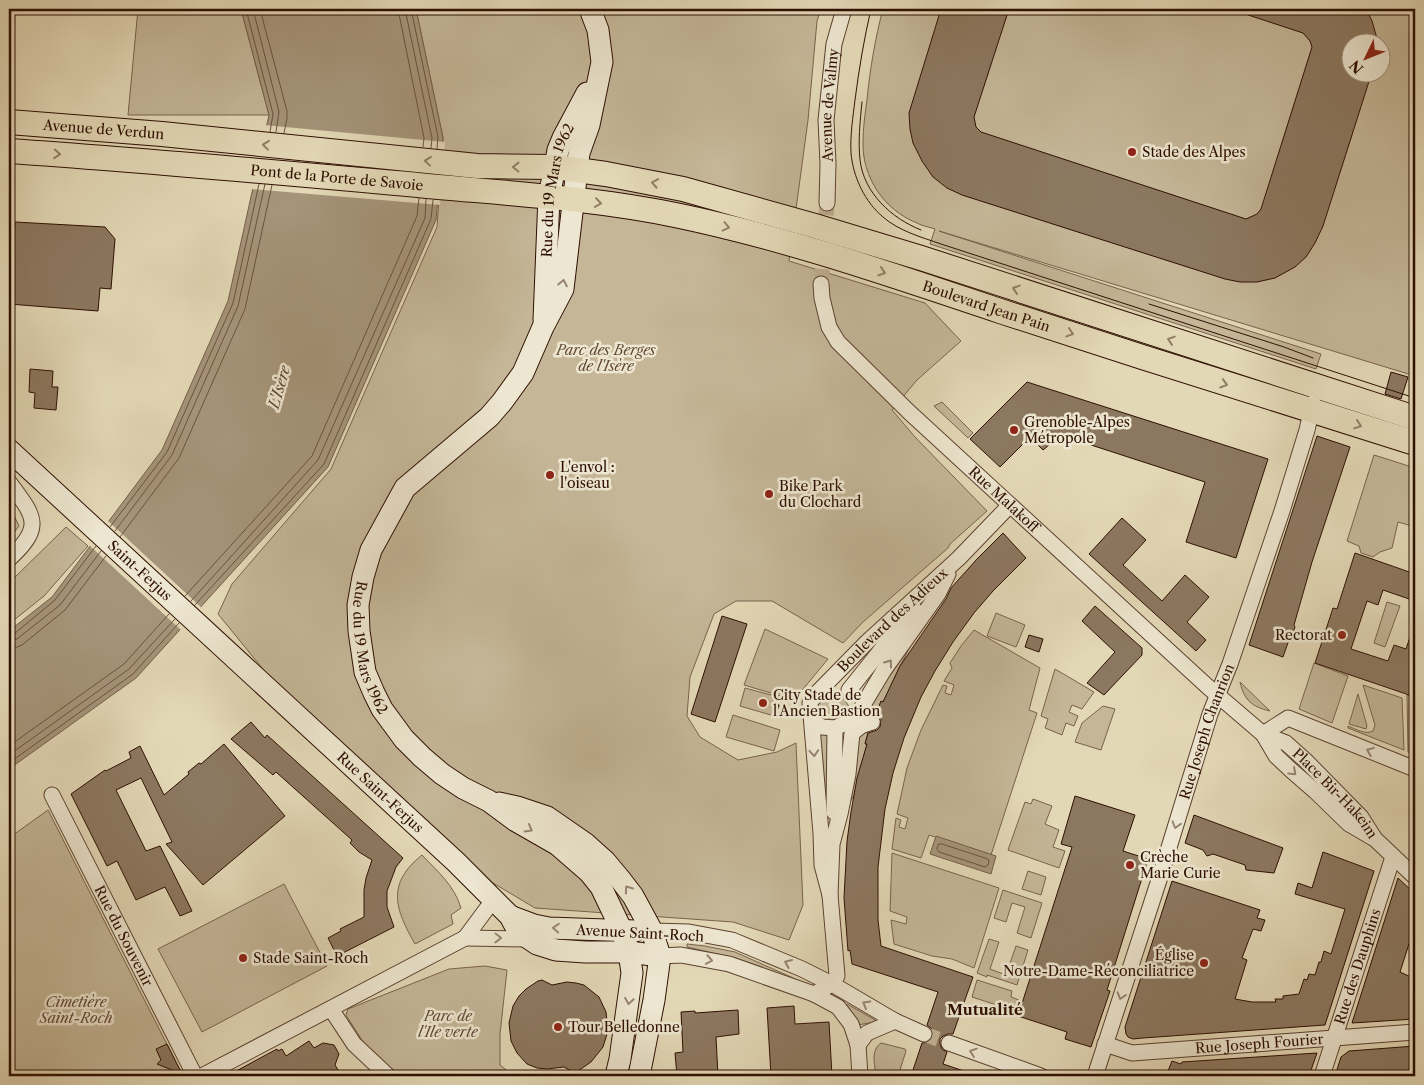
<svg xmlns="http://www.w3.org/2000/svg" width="1424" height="1085" viewBox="0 0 1424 1085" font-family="'Libre Caslon Text',serif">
<rect width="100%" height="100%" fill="#e3d8b6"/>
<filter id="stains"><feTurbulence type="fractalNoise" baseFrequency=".004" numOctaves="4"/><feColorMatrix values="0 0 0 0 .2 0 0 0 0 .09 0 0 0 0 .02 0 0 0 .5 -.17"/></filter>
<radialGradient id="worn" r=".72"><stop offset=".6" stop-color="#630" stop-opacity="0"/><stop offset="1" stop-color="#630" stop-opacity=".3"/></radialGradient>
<!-- green -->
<path fill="#c4b697" stroke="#79624c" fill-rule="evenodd" d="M138 9H241L269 115H128Z
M416 9H821L817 21 808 120 789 261 925 303 961 341 917 380 892 410 915 437 987 511 950 544 948 548 863 622 843 643 772 601H736L714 614 690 677 687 716 700 737 738 760 777 752 796 743 803 905 789 940 733 922 535 908 493 883 433 826 280 690 218 614 232 584 331 469 437 227 443 138Z
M883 9H1415V376L939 231 1321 354 1316 369 930 244 935 229C929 227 922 226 917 223 884 210 862 177 863 142 863 128 865 114 867 100 870 69 875 39 883 9ZM1352 42H1382V72H1352Z
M942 402 973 433 968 438 934 406Z
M1374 455 1415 468V527L1398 522 1392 548 1380 552 1373 557 1361 553 1359 546 1347 541Z
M9 505 19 526 9 539Z
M66 527 88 546 44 596 9 624V583Z
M1387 602 1400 606 1385 647 1374 643Z
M996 613 1025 625 1016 647 987 636Z
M765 629 828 659 794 700 744 685Z
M974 630 1040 668 1029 710 1037 713 991 855 929 835 921 858 892 849 896 818 901 820 899 827 905 829 908 818 897 814 907 768 921 730 943 685 947 686 945 693 951 695 954 685 944 681 952 668 950 663 961 646Z
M911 640 910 647 900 666 883 702H881L877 711 872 708 870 703Z
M1314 663 1348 676 1332 723 1299 709Z
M1055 669 1094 692 1082 709 1072 705 1069 712 1078 716 1074 726 1066 723 1062 735 1045 728 1048 719 1041 716Z
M1240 682 1270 711C1252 707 1244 700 1240 682Z
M1363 685 1402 698 1404 750 1348 728V726C1356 729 1365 735 1373 731L1375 725Z
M745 688 786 699 781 718 740 706Z
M831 689 841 695 853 712V714L840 721H821C820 719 817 715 817 713 814 704 823 692 831 689Z
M1358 694 1367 726 1366 729 1349 724Z
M1407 695 1415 698V744L1412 754 1408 752Z
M1103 706 1115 709 1101 750 1075 742 1082 723Z
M733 715 780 730 774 751 726 737Z
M816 729 828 735 827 854Z
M863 732 868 733 865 743 867 744 854 795 849 804 856 737Z
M1033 799 1052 806 1045 824 1059 830 1053 847 1065 851 1059 868 1008 850 1025 802 1031 804Z
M48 810 183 1076H9V838Z
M892 853 999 888 974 968 952 959 932 956 894 944 891 920 906 924 907 917 890 911Z
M422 855C438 872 454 885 461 908L451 915 453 924 415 944C395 909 386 884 422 855Z
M1028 871 1046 877 1041 895 1022 889Z
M284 884 327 966 202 1032 158 949Z
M1003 890 1042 903 1031 938 1017 933 1025 907 1012 903 1006 922 994 918Z
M989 939 999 942 990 969 1006 975 1016 946 1028 950 1017 985 987 975V977L977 973Z
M687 944 705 946 735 952 809 985 807 987 717 954 687 947Z
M485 966 507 970 500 1034V1065L514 1076H399L365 1045 346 1015 348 1009 449 969Z
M977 980 1012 991 1011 997 1019 1000 1015 1011 972 997Z
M847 1004 875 1020 874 1022 858 1025 846 1005Z
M881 1043 905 1049 906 1051 898 1076H876C875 1064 870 1051 881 1043Z"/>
<!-- water -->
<path fill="#a59479" stroke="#755f49" d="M241 9H416L443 138 436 220 328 467 136 678 9 769V631L52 597 162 450 228 301 269 115Z
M936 836 996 856 991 874 930 854Z"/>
<!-- pier -->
<path fill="#e3d8b6" d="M264 125 445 142 440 205 250 189Z
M107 520 203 609 182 631 88 544Z"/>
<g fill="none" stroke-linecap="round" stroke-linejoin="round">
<!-- shore -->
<path stroke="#6a523e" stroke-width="1" d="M246 9 273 114 270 132
M253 9 279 112 276 132
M260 9 287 111V118L284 133
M398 9 424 138 423 147
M405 9 432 138 431 148
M411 9 438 137 437 149
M110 527 167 452 233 303 259 184
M115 531 172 455 238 306 265 184
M120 537 179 458 245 309 272 185
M185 596 312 456 417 216 419 198
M191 601 318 460 425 218 426 199
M195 605 324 464 431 219 433 200
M9 635 14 634 55 600 96 546
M9 641 17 639 60 605 101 551
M9 649 15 648 22 645 65 610 106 556
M9 746 124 664 169 614
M9 755 129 669 175 619
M9 763 133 674 179 623
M939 844H942L988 859 989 861 988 865 985 867 939 852 937 849Z"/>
</g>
<!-- building -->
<path fill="#8c7860" stroke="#2e0f02" d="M941 9H1009L974 117 976 127 981 132 1246 219 1257 214 1261 209 1312 47 1310 41 1303 33 1236 11V9H1366L1372 21 1378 42H1352V72H1372L1323 226 1315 243 1306 257 1295 267 1275 278 1257 282H1240L1225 279 962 195 947 188 933 177 922 161 913 143 910 129 909 113Z
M15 222 105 227 115 239 111 289 100 288 98 311 9 304V237H14Z
M30 369 53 371 52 387H58L56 410 34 408 35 393 29 392Z
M1391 372 1408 377 1401 399 1385 394Z
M1027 382 1268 459 1236 558 1186 542 1205 482 1051 432 1049 445 1043 450 1030 437 1000 467 970 439Z
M1317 436 1350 447 1312 562 1294 625 1295 627 1292 636 1290 637 1283 657 1249 645Z
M1122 518 1146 540 1123 565 1162 601 1185 575 1209 597 1187 622 1206 640 1196 651 1089 554Z
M1003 533 1026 558 993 591 974 613 953 642 935 671 921 697 904 738 893 773 885 809 878 867V920L881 946 973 977 953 1034H948L943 1036 940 1039V1044L942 1049 947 1052 943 1064 973 1074V1076H911L922 1043 929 1042 933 1037V1033L932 1029 927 1025 938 992 852 964 850 950 848 951 844 898 847 841 851 812 857 778 867 744H865L868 733 877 730 880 727 881 719 877 711 881 701 883 702 900 666 946 599 951 588 977 559Z
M1355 553 1415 574V601L1383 590 1378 605 1367 601 1351 649 1388 661 1394 645 1406 649 1413 628 1415 629V697L1315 663 1333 608 1337 609Z
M1095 606 1142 648V655L1104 695 1087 683 1115 652 1082 621Z
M722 616 747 624 715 722 691 714Z
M1029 635 1043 639 1039 652 1025 647Z
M251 722 265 738 267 735 403 858 396 867 387 891V907L394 927 337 956 328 938 341 931 340 929 364 917V890L366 878 372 860 359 852 350 843 352 840 276 772 273 775 231 739Z
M224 744 285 816 203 885 166 844 172 842 141 778 116 790 146 851 160 846 192 911 180 916 165 887 136 900 117 861 107 866 71 794 105 770 106 771 131 758 129 752 140 746 164 795 189 774 188 772 199 763 201 764Z
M1075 796 1135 815 1123 851 1148 859 1107 990 1110 991 1091 1047 1065 1039 1067 1032 1018 1016 1072 847 1061 844Z
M1194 815 1283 848 1274 873 1246 870 1245 865 1213 854 1207 856 1203 850 1185 843Z
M1323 852 1374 871 1325 1025 1143 1038 1133 1039 1128 1037 1126 1034 1125 1027 1172 881 1260 910 1257 918 1265 920 1261 931 1253 929 1242 958 1247 960 1235 999 1252 1002H1276L1275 999H1283V996L1299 994 1304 979 1307 980 1309 974 1315 975 1319 962H1321L1324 951 1331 954 1345 909 1295 894 1298 883 1312 888Z
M1398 878 1415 894V925L1400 972 1415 979V1019L1352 1023Z
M542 980 552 985 567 982 576 983 584 985 599 997 606 1012 608 1031 603 1047 591 1062 575 1073 564 1067 547 1069 537 1068 527 1064 517 1053 511 1041 509 1023 513 1006 519 996 526 989 538 981Z
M794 1006 795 1024 829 1022 832 1076H771L767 1008Z
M738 1010 739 1034 716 1037 718 1076H677L675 1053 683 1052 681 1012 695 1011V1013Z
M309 1041 314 1048 323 1043 334 1045 339 1054 335 1065 342 1076H227L277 1049 278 1051 282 1049 286 1056Z
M167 1044 182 1074 157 1064 161 1060 156 1049Z
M1415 1046V1071L1398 1072 1399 1076H1335L1341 1057 1349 1051Z
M1317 1053 1309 1076H1166L1172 1061 1181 1064 1182 1062Z"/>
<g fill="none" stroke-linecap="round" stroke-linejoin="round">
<!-- street-tunnel -->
<path stroke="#bfb092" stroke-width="15" stroke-dasharray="15 8" stroke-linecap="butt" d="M821 284 827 203
M924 1034 949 1043"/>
<defs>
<g id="street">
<path id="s1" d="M827 203 828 164 826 120 834 44 844 9"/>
<path id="s2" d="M821 284 822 298 829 327 838 342 909 412 1207 686 1263 734 1286 743 1305 760 1361 817 1375 839 1415 877"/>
<path d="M9 482C34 516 45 526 9 559"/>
<path d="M849 690 897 630 915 610"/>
<path d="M812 721 822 727 835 728 850 721 870 722"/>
<path d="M872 722 863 705 884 670 938 594 948 574"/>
<path d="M1263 734 1288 718 1415 769"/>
<path d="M1263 734 1276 756 1292 771 1315 791 1349 824 1373 838"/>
<path id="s3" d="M52 795 195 1076"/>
<path d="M834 812 835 728"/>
<path id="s4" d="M830 895 822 865 821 833 810 703 815 695 867 642 959 558 1010 505"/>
<path d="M652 931 689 932 732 940 802 969 832 984 895 1021 924 1034"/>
<path d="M465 938 530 939"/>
<path d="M660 956 681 955 729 964 814 994 838 1007 851 1024 858 1045 860 1076"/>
<path d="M814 994 832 984 837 976 830 895 832 844 840 814 848 774 852 733 861 726 872 722"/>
<path d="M331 1009 354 1044 388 1076"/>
<path d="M949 1043 1041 1076"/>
<path id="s5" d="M1105 1044 1132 1053 1415 1032"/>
<path d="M858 1045 867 1033 895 1021"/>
<path d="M202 1076 465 938 494 899"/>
<path id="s6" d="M1095 1076 1159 880 1210 714 1230 664 1282 511 1307 430 1313 403"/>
<path id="s7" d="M1322 1076 1393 857"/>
</g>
<g id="secondary">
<path id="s8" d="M590 9 598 30 602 62 589 125 579 153 563 289 543 327 523 373 502 402 489 417 405 488 371 550 363 577 358 605 359 631 365 672 374 693 382 709 404 739 422 757 442 774 463 788 489 801 516 821 558 845 589 872 601 887 622 931 629 952 632 973 620 1059 616 1076"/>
<path id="s9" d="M544 320 549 196 555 167 558 150 563 138 587 93"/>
<path id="s10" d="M9 450 456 862 510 916 518 931 537 944 556 950 585 952H629L660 956"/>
<path d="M499 803 517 807 547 817 586 844 605 861 620 879 633 896 652 931 660 956 654 1000 639 1076"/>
<path d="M510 916 534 925 549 928 635 931"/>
</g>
<g id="primary">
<path id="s11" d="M9 122 162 134 477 166 555 167 606 174 683 189 815 226 921 258 1415 418"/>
<path id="s12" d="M9 151C142 160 274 172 407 184 498 193 590 197 680 216 789 239 895 276 1000 311 1138 356 1277 400 1415 443"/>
</g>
</defs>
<!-- street casing -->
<use href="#street" stroke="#5b412f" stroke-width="17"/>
<!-- secondary casing -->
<use href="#secondary" stroke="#2e0f02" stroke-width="23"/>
<!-- primary casing -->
<use href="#primary" stroke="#2e0f02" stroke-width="26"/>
<!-- street -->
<use href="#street" stroke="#ede6d0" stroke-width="15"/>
<!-- secondary -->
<use href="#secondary" stroke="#ede6d0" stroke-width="21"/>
<!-- primary -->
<use href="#primary" stroke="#e3d8b6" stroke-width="24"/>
<!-- tram -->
<path stroke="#2e0f02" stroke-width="1" d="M871 9C864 39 859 69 855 100 853 117 850 135 851 153 853 177 865 202 883 217 899 231 921 237 941 244L1415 398
M862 102C860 122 858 141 860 160 864 193 891 218 921 230
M1149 304 1284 347 1313 358"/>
</g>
<!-- one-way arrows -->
<defs><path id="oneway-chevron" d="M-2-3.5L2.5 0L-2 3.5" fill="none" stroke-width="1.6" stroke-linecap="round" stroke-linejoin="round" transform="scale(1.25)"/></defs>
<g stroke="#927e65">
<use href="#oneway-chevron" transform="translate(266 145) rotate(-174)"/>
<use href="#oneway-chevron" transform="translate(57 154) rotate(4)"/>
<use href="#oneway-chevron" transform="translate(428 161) rotate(-174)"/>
<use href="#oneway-chevron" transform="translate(516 167) rotate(-179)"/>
<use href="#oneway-chevron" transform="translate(655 183) rotate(-169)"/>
<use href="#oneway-chevron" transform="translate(598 203) rotate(8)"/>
<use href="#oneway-chevron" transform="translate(726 227) rotate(13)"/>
<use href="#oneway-chevron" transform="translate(882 272) rotate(18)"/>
<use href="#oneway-chevron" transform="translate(1016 289) rotate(-162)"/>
<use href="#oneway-chevron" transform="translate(1070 333) rotate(18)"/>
<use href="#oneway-chevron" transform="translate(1171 340) rotate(-162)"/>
<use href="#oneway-chevron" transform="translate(1224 384) rotate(17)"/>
<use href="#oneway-chevron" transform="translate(1358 425) rotate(18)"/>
</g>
<g stroke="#978573">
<use href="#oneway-chevron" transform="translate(563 283) rotate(-79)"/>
<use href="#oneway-chevron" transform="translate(889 663) rotate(-54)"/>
<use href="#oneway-chevron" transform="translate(1370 751) rotate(-158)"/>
<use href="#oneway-chevron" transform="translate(814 753) rotate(86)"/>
<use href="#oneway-chevron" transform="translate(1293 772) rotate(43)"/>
<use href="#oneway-chevron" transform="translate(1176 825) rotate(107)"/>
<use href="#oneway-chevron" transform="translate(529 829) rotate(30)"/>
<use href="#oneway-chevron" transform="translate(628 889) rotate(-126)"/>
<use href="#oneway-chevron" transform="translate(556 928) rotate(-176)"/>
<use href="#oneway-chevron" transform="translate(498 938) rotate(1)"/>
<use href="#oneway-chevron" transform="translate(709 960) rotate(10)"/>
<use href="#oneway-chevron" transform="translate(788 963) rotate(-156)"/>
<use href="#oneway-chevron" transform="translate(1121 996) rotate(108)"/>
<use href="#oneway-chevron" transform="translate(629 1001) rotate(99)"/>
<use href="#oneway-chevron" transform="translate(866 1004) rotate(-150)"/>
<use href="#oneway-chevron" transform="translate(973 1052) rotate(-161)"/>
</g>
<!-- markers -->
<g fill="#8f2418" stroke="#ede6d0" stroke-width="2">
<circle cx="1132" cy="152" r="5"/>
<circle cx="1014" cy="430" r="5"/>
<circle cx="550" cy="475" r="5"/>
<circle cx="769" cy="494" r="5"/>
<circle cx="1342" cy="635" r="5"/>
<circle cx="763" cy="703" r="5"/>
<circle cx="1130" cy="865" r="5"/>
<circle cx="243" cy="958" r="5"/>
<circle cx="1204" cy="963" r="5"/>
<circle cx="558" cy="1027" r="5"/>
</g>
<g text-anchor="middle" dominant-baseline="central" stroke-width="5" stroke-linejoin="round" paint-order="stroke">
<!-- street labels -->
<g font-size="14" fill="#2e0f02" stroke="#ede6d0">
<text stroke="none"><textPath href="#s1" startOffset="98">Avenue de Valmy</textPath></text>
<text stroke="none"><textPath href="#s11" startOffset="95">Avenue de Verdun</textPath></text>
<text stroke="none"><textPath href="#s12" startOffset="329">Pont de la Porte de Savoie</textPath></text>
<text stroke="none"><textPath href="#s9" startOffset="131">Rue du 19 Mars 1962</textPath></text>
<text stroke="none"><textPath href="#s12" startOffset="994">Boulevard Jean Pain</textPath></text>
<text stroke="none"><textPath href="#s2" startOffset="290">Rue Malakoff</textPath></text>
<text stroke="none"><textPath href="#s10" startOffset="178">Saint-Ferjus</textPath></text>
<text stroke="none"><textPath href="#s4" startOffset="311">Boulevard des Adieux</textPath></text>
<text stroke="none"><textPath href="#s8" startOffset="716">Rue du 19 Mars 1962</textPath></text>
<text stroke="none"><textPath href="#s6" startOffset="362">Rue Joseph Chanrion</textPath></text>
<text stroke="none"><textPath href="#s2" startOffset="735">Place Bir-Hakeim</textPath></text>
<text stroke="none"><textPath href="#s10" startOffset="505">Rue Saint-Ferjus</textPath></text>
<text transform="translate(640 933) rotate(3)">Avenue Saint-Roch</text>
<text stroke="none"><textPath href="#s3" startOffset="158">Rue du Souvenir</textPath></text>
<text stroke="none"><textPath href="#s7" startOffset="115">Rue des Dauphins</textPath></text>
<text stroke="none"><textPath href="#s5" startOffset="156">Rue Joseph Fourier</textPath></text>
</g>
<!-- poi labels -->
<g font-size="14" fill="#2e0f02" stroke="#ede6d0" text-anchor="start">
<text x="1142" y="152">Stade des Alpes</text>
<text x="1024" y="422">Grenoble-Alpes<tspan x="1024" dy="16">Métropole</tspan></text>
<text x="560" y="467">L'envol :<tspan x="560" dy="16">l'oiseau</tspan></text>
<text x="779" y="486">Bike Park<tspan x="779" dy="16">du Clochard</tspan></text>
<text x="1332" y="635" text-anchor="end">Rectorat</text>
<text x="773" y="695">City Stade de<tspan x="773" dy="16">l'Ancien Bastion</tspan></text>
<text x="1140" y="857">Crèche<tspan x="1140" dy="16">Marie Curie</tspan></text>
<text x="1194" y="955" text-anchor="end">Église<tspan x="1194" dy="16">Notre-Dame-Réconciliatrice</tspan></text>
<text x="253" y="958">Stade Saint-Roch</text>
<text x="568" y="1027">Tour Belledonne</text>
</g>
<!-- park labels -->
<g font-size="14" font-style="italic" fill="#624936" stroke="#ede6d0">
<text x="606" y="350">Parc des Berges<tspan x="606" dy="16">de l'Isère</tspan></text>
<text x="76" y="1002">Cimetière<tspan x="76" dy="16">Saint-Roch</tspan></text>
<text x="448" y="1016">Parc de<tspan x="448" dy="16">l'Ile verte</tspan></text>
</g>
<!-- water labels -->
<g font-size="15" font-style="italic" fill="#5e4432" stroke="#ede6d0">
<text transform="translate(279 387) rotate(-74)">L'Isère</text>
</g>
<!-- neighbourhood labels -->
<g font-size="15" font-weight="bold" fill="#2e0f02" stroke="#ede6d0">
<text x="985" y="1009">Mutualité</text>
</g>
</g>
<!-- margin -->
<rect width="1424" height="1085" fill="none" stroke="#e3d8b6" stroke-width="30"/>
<rect x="10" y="10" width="1404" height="1065" fill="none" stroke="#2e0f02" stroke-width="2.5"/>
<rect x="15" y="15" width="1394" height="1055" fill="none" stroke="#2e0f02"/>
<!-- north arrow -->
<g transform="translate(1366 58) rotate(227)"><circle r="24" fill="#ede6d0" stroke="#a1907e"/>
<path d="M0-4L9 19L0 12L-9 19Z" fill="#8f2418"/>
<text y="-8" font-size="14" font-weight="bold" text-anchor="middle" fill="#2e0f02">N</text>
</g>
<rect width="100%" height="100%" filter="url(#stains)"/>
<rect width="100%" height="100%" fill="url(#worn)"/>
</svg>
